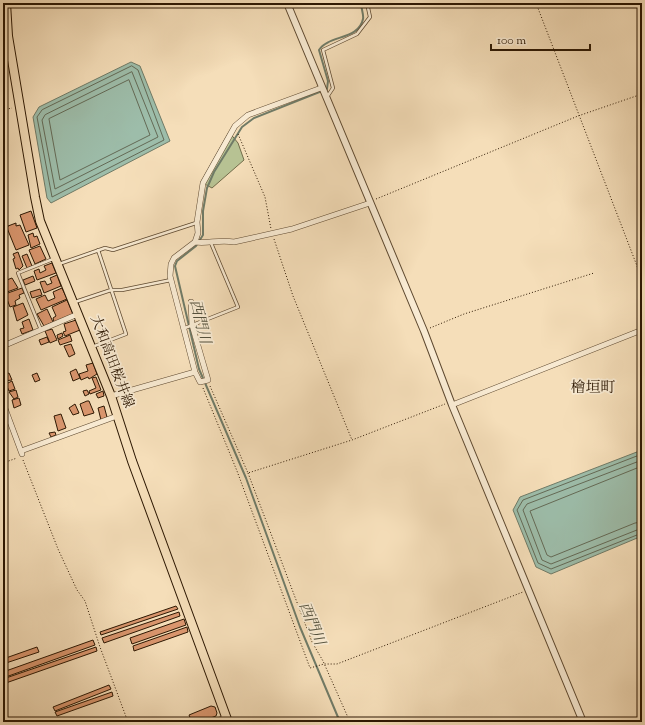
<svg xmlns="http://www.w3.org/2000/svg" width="645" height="725" viewBox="0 0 645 725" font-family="'Sorts Mill Goudy','Noto Serif JP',serif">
<rect width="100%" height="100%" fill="#f5deb9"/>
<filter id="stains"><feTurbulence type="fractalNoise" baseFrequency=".005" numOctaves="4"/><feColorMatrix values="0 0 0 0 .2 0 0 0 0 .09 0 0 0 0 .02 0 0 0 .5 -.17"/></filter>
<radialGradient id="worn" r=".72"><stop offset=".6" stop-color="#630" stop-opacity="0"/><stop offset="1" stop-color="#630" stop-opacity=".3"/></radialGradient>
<!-- green -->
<path fill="#b7c293" stroke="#726c4a" d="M229 132 238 143 244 160 212 188 201 182Z"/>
<!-- water -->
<path fill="#9dbdaa" stroke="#707b67" d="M131 62 140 66 170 141 51 203 47 198 33 117 39 107Z
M642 450V536L551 574 536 567 513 510 520 497Z"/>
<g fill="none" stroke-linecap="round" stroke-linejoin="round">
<!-- shore -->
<path stroke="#646a56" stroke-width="1" d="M132 66 138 70 164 140 52 197 37 117 42 110Z
M132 72 158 137 55 189 42 120 45 115Z
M129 80 150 135 60 180 49 119Z
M642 454 523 500 517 510 538 563 551 569 642 533
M642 460 527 504 523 510 542 560 551 564 642 528
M642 466 530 511 547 555 551 557 635 523 642 522"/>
<!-- stream -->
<path stroke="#707b67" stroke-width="2" d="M340 722 300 627 246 478 199 369 175 266 177 261 196 246 203 235V211L207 188 214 172 242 127 254 118 327 89 328 81 319 50C328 35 359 40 363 19 364 15 361 8 361 3"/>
</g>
<!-- building -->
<path fill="#da966e" stroke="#2c1702" d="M31 211 37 228 26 232 20 215Z
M16 223V226L20 225 29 245 16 250 7 228 8 226Z
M33 233 34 237 37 236 40 244 31 248 28 235Z
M40 246 46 259 35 264 29 250Z
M18 252 23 266 19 270 18 268 16 269 13 259 15 258 13 254Z
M27 254 32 266 27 268 22 256Z
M52 263 56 273 37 280 34 271 39 269 40 273 46 270 44 266Z
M57 275 61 286 44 293 40 282 45 281 47 285 52 283 50 278Z
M33 276 35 281 25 285 23 280Z
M12 278 18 288 7 292 4 281Z
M22 288 24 293 19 295 20 298 15 301 16 305 10 307 5 294Z
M62 288 67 299 41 310 36 299 45 295 48 301 55 298 53 292Z
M40 289 42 295 32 298 30 292Z
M67 300 73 314 54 322 53 318 56 316 52 307Z
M23 303 28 315 17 321 13 307Z
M47 309 53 322 44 326 37 314Z
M29 319 33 330 22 334 20 329 24 328 22 322Z
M76 320 80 330 65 336 63 332 66 331 64 324Z
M52 329 57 340 50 343 45 331Z
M62 333 63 336 58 339 57 335Z
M70 335 72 341 60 345 58 340Z
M47 337 49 342 41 345 39 340Z
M71 344 75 354 69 357 64 346Z
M93 363 97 374 89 379 88 377 81 380 79 374 88 371 86 365Z
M76 369 80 378 73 381 70 372Z
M9 373 12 380 4 381 3 375Z
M37 373 40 380 35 382 32 375Z
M96 377 101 390 90 394 89 391 96 388 92 378Z
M12 381 15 389 9 391 6 384Z
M16 390 18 397 14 399 9 392Z
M87 390 89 394 85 396 83 391Z
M103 391 104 396 98 398 96 394Z
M19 398 21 405 14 408 12 400Z
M87 401H89L94 413 84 416 80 404Z
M75 404 79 413 73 415 69 408Z
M104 406 107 417 101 420 98 408Z
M61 414 66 428 58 431 54 416Z
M55 432 56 435 51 437 49 433Z
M176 606 178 609 101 635 100 632Z
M179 612 180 616 104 643 102 638Z
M184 619 186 625 132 644 130 638Z
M187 627 188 632 134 651 133 646Z
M93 640 95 645 3 678V672Z
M37 647 39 652 3 664V659Z
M96 647 97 651 3 684V679Z
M109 685 111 689 55 711 53 707Z
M112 692 113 696 57 716 55 712Z
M211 706 215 707 217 713 216 716 200 722H192L189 715Z"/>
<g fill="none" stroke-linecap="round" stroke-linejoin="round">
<defs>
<path id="service" d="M327 97 333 88 323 50 357 34 370 17 367 3
M59 264 105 248 113 250 196 223
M75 302 111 290H122L171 280
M185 328 238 307 211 243
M41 330 18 273 53 259
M92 347 126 334 98 250"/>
<path id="minor" d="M195 242C208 244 220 239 234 242L292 229 370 203
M191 302 192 325 208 380 200 382 195 372 170 276 171 264 174 258 195 242 198 233 197 222 203 183 235 126 248 115 321 88
M3 346 78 314
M111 396 195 372
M3 403 22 454
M452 405 642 330
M21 451 117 416
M214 722 227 717"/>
<path id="tertiary" d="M287 3 424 331 452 405 583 722"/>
<path id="primary" d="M6 3 8 36 35 197 40 221 111 396 132 461 228 722"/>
</defs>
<!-- service casing -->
<use href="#service" stroke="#5e4930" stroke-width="4"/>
<!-- minor casing -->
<use href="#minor" stroke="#5e4930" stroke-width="6"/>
<!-- tertiary casing -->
<use href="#tertiary" stroke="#5e4930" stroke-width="8"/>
<!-- primary casing -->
<use href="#primary" stroke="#2c1702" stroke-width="10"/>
<!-- path -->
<path stroke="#2c1702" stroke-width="1" stroke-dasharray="1 2" stroke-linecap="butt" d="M536 3 642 279
M3 110 12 108
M238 134 265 197 271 229
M376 199 578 116 642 94
M274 239 293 296 352 440
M430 328 464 314 594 273
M210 386 248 473 352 440 445 404
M203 388 237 471 310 668 324 664H337L523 592
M23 460 58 549 77 590 85 601 100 647 128 722
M3 463 17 458
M248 473 312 642 323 661 350 722"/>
<!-- service -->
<use href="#service" stroke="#f8ead2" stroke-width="2.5"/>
<!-- minor -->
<use href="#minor" stroke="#f8ead2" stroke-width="5"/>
<!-- tertiary -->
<use href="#tertiary" stroke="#f8ead2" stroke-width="6"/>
<!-- primary -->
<use href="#primary" stroke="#f5deb9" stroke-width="8"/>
</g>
<g text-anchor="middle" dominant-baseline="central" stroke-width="3.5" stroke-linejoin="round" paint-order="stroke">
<!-- street labels -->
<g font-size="14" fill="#2c1702" stroke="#f8ead2">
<text transform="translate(111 362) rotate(69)">大和高田桜井線</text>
</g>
<!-- water labels -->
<g font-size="15" font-style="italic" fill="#54513d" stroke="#f8ead2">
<text transform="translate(199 322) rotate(76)">西門川</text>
<text transform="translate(311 624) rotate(68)">西門川</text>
</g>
<!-- neighbourhood labels -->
<g font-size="15" fill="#2c1702" stroke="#f8ead2">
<text x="593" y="388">檜垣町</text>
</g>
</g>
<!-- margin -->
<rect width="645" height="725" fill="none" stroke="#f5deb9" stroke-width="16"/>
<rect x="4" y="4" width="637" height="717" fill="none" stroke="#2c1702" stroke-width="2"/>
<rect x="8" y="8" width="629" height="709" fill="none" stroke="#2c1702"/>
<!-- scale -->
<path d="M491 44v6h99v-6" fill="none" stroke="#2c1702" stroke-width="2"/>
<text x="497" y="44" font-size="12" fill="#2c1702" stroke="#f8ead2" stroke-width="3" paint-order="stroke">100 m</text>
<rect width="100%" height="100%" filter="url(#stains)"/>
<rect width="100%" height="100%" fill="url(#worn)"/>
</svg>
